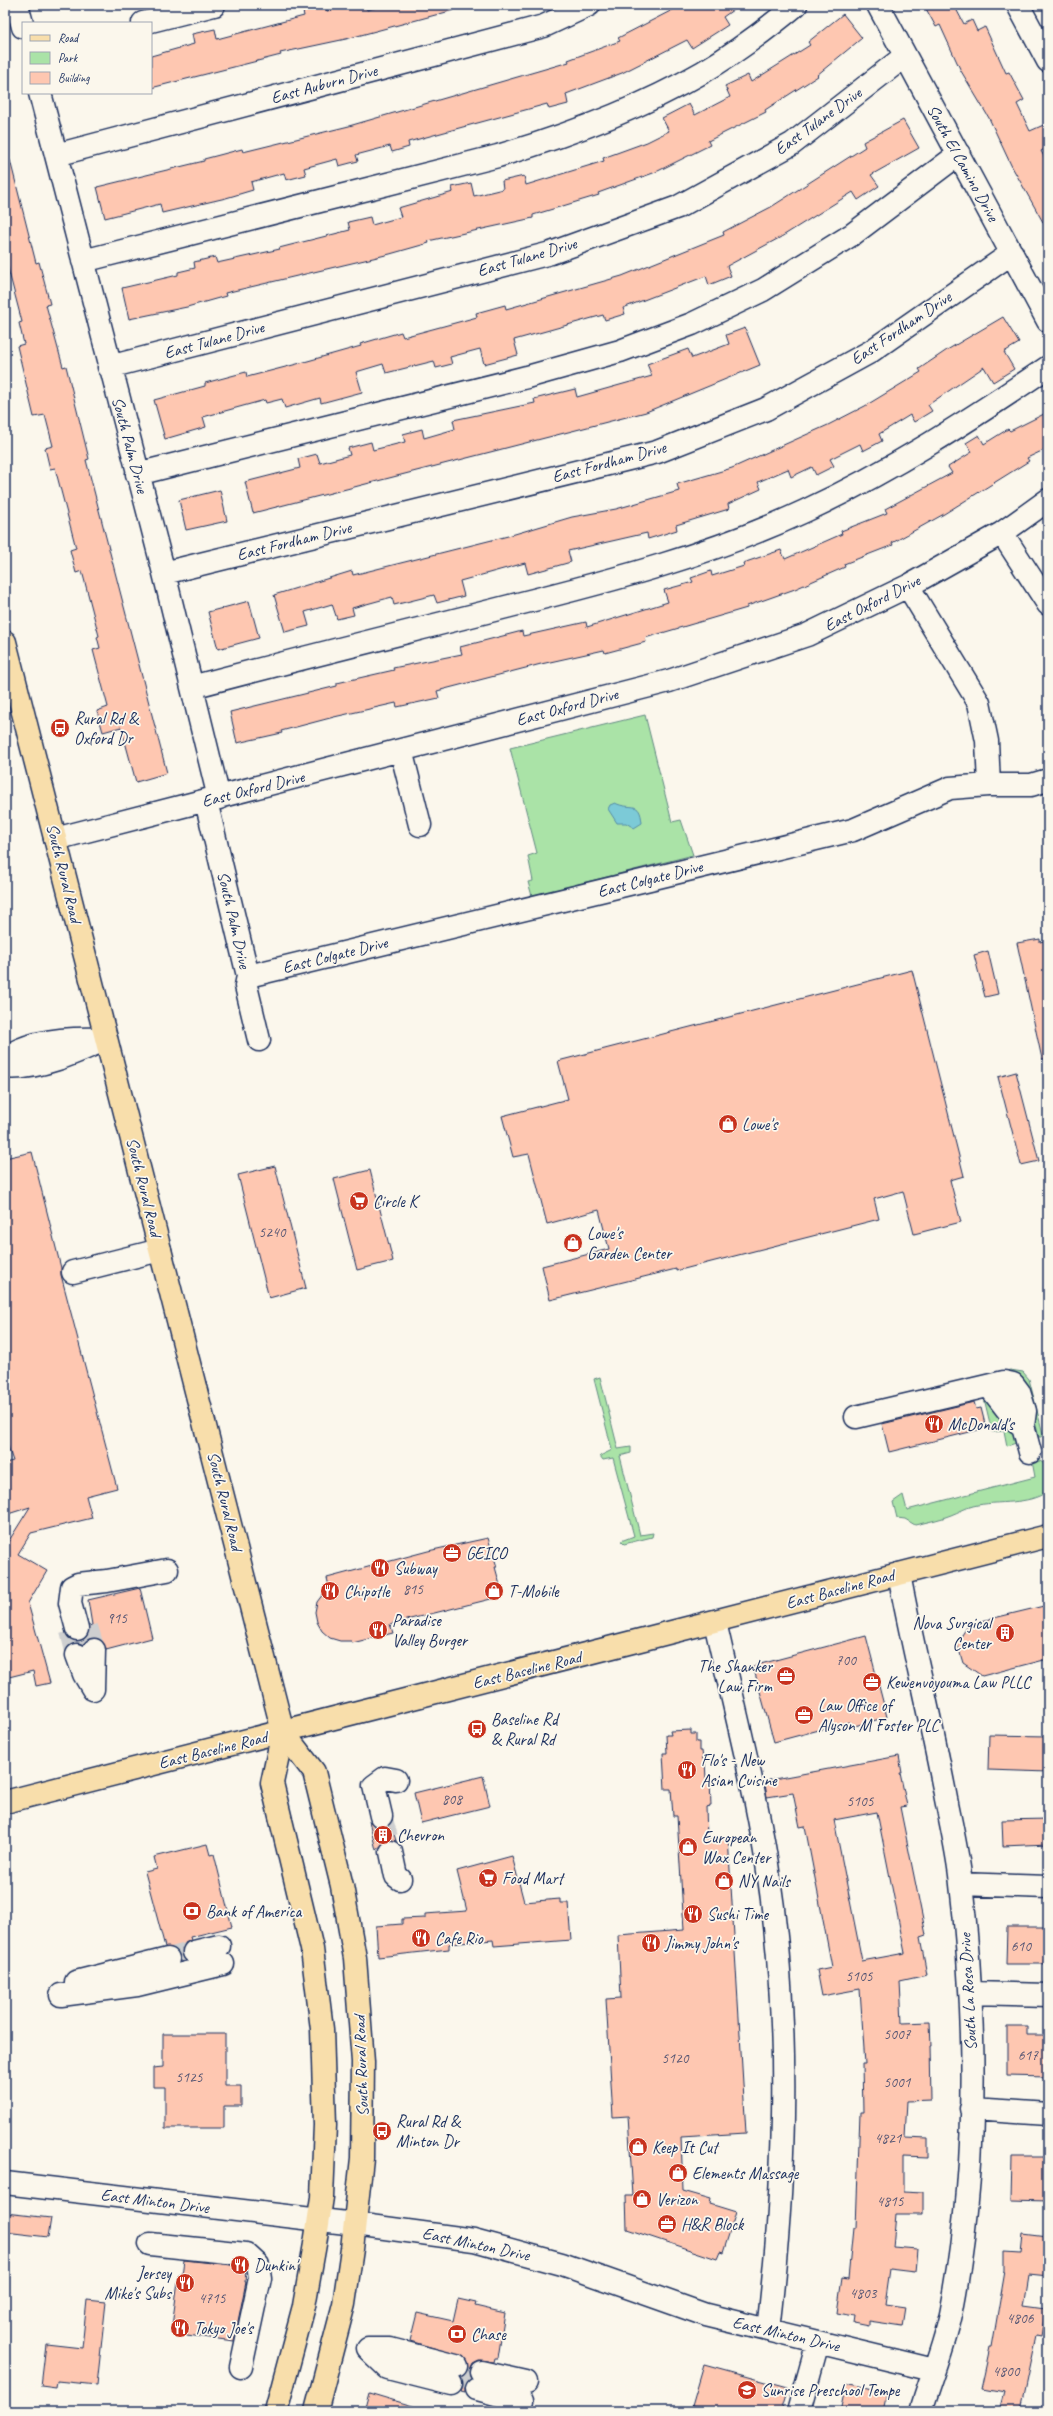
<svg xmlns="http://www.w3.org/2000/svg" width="1053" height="2416" viewBox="0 0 1053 2416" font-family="Caveat,sans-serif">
<rect width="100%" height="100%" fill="#fbf7ec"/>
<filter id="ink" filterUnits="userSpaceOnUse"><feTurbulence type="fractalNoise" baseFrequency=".025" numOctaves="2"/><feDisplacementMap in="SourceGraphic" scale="8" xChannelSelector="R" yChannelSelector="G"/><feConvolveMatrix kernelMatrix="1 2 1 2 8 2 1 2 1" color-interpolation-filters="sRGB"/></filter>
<g filter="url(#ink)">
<!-- green -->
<path fill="#aae3a7" stroke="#628982" d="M645 715 672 822 681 820 693 855 532 896 528 882 533 881 528 856 537 853 510 748Z
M1010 1370 1023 1372 1029 1379 1043 1434 1041 1437H1039L1027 1392 980 1378Z
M600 1377 618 1449 631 1447V1453L620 1456 640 1535 653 1533 652 1537 624 1544 621 1541 634 1536 613 1458 603 1460 600 1456 612 1450 594 1379Z
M983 1394 1011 1424 1016 1443 1007 1446 1004 1431 992 1432Z
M1032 1461H1040L1046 1465 1048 1491C1028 1506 998 1500 973 1506 965 1508 959 1512 951 1515 939 1520 927 1522 915 1525L905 1519 897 1518 893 1502 903 1495 907 1510 1035 1477Z"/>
<!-- water -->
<path fill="#7bcad7" stroke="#558ca7" d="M615 803C631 811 640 799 642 823L634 828 626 823H617L608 809 610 805Z"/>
<!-- building -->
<path fill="#fec7b1" stroke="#1b2f5e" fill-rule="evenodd" d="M313 5H325L327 11 351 5H366L367 10 385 5H454V10L346 39 280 53 281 55 151 88V56L194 44 192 34 215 29 217 39 304 16 302 7Z
M682 5H740L723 17 728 25 692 48 687 40 622 73 566 94 568 104 549 109 547 104 408 142 409 147 392 152 390 146 356 155 358 161 339 166 337 159 304 168 306 175 286 180 284 173 251 182 253 190 226 198 162 213 160 204 105 218 97 187 204 161V159L242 149 243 152 349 126 569 62 568 60 620 41 618 38Z
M924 5H954L964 24 972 20 977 31 985 27 1006 73 1009 72 1024 100 1017 104 1030 131 1048 123V147L1041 151 1048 164V231L1011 165 989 118 961 71 940 25 936 27Z
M843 14 862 38 817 75 818 76 765 110 766 112 708 141 710 145 656 172 598 193 599 195 533 215V218L428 241 429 243 390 254 225 293 226 296 187 307 129 319 122 288 178 275V272L195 268 194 262 215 257 217 263 280 249 279 248 350 230 348 222 370 217 372 225 401 217 398 208 453 192 452 187 471 183 474 196 503 189 502 181 524 176 526 185 604 161 603 158 647 142 669 131 662 118 689 104 695 115 730 97 725 86 748 75 751 82 810 45 808 42Z
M903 120 919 148 871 175 879 186 858 200 853 192 781 237 727 266 731 276 709 285 706 276 623 308 625 314 605 320 603 315 514 340 518 355 484 364 480 349 450 357 452 364 436 368 434 361 386 373 383 364 356 372 362 392 321 403 320 398 285 408 282 399 266 403 265 400 203 417 206 427 165 439 154 400 205 386V383L246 372 247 377 297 364 361 346 360 344 401 332 403 337 477 317 476 313 505 305 506 309 622 276 724 235 723 232 771 207 865 147 863 142Z
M10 160 36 263 39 262 50 304 46 305 63 367 66 366 89 459 86 460 167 773 136 782 121 727 103 732 97 711 108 707 93 650 100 648 97 637 99 636 82 571 76 573 70 550 76 548 55 468 50 469 45 448 53 446 45 415 34 417 17 346 24 344 19 323 22 322 5 257V161Z
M1003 317 1019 343 1004 352 1014 369 993 382 984 367 928 405 932 411 914 422 910 415 879 434 882 441 863 451 860 444 830 459 834 466 816 475 812 467 791 477 788 469 758 482 761 489 728 504 729 509 676 525 677 530 648 539 647 533 568 551 571 562 528 574 525 563 460 581 464 596 437 603 434 595 394 605 392 597 352 608 354 615 337 619 332 604 305 612 309 626 285 632 274 595 352 571 353 575 508 536 572 517 616 509 679 491 677 484 732 468 828 425 865 406 921 372 919 369 947 350Z
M745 328 760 365 646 412 253 513 245 482 300 468 298 459 317 454 320 463 350 455 348 448 371 442 373 450 405 442 403 434 422 429 424 438 455 429 453 420 535 403 534 399 575 389 577 397 652 376 647 364 688 349 692 358 729 344 726 335Z
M1048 412V448L1027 458 1029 461 944 514 892 543 893 545 844 564 845 567 795 589 747 606V608L645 638 646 642 605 653 604 650 541 664 437 691 439 698 397 707 396 703 334 717 281 731 282 733 237 743 230 712 337 686V683L394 670 393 668 462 654 460 647 522 631 523 636 586 622 587 627 668 602 664 590 693 582 691 578 711 571 712 576 744 566 743 563 781 550 785 559 842 534 841 531 887 513 885 509 952 473 948 467 972 452 966 443 979 435 984 444 1008 429 1010 431Z
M220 490 227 521 186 530 179 500Z
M249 601 259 638 218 649 208 612Z
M1040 939V942L1048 940V1059H1042L1017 943Z
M988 951 998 994 985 997 974 955Z
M912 970 964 1176 950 1180 961 1222 914 1234 903 1191 874 1199 879 1219 676 1271V1269L550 1300 542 1266 609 1249 599 1210 547 1224 529 1154 513 1157 502 1116 568 1099 558 1061Z
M1016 1072 1039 1161 1021 1165 998 1077Z
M32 1152 61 1268V1275L117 1488 86 1496 92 1518 31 1533 18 1554 47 1571 28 1603 50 1683 36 1686 33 1671 5 1678V1547L30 1507 5 1515V1463L13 1461 5 1438V1158Z
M275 1166 306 1288 269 1298 238 1175Z
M370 1170 393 1261 357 1270 334 1179Z
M974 1402 976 1409 981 1408 986 1428 889 1452 882 1424Z
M488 1538 497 1567H495L503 1596 390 1624 393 1633 352 1643 351 1641H340L330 1638 322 1631 317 1622 315 1612 317 1602 329 1586 327 1578 428 1551Z
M140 1588 152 1638 106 1650 101 1640 95 1638 88 1639 83 1644H72L71 1640 80 1641 86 1638 89 1626 92 1625 88 1600Z
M1048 1605V1659L982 1676 963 1663 957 1643 969 1624Z
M866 1636 887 1717 851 1727 849 1722 774 1742 753 1666Z
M691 1730V1734H696V1742H699V1751H702L703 1760 705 1759 706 1780H710L711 1806 706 1807 707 1838 728 1837 746 2133 681 2137 683 2191 711 2199 710 2204 736 2212 723 2253 720 2252 717 2259 627 2229 626 2196H633L628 2116 613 2117 606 1999 621 1998 618 1935 684 1930 677 1816H673L671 1789H665L663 1753H667L666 1735H671L670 1731Z
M989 1735 1048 1736V1772L988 1770Z
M899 1756 902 1773H900L907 1806 900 1807 926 1935 920 1937 927 1975 900 1981 902 2023 930 2022 931 2046H930L931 2100 907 2101 905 2137 928 2138V2158L903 2157V2191L923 2192V2214H896L893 2247 917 2249 915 2272 890 2269 885 2304 906 2307 903 2326 869 2321V2326L854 2323 855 2316 837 2313 842 2278 848 2279 853 2228H856L860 2112H863L862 2064H865L860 1989 822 1996 817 1970 832 1967 805 1826 800 1827 793 1793 767 1797 765 1784 769 1780ZM877 1812 905 1953 862 1961 834 1820Z
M483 1776 490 1806 421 1823 414 1793Z
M1048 1819V1844L1003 1846 1002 1820Z
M369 1821 378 1828H384L391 1823 396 1841 388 1840 376 1850Z
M207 1844 210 1855 214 1854 232 1927 190 1937 191 1940 185 1943 182 1949 185 1960 180 1962 177 1950 165 1947 145 1872 157 1869 154 1857Z
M512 1856 524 1902 560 1899V1903H568L571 1940 494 1946 493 1940 449 1944V1949L378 1957 376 1926 402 1924V1919L425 1918V1914L467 1911 457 1871Z
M1007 1927H1048V1960H1044V1964H1006Z
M1007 2027H1027V2035H1048V2077L1007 2076Z
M163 2034H225V2086H241V2106H224V2128H165V2087H153V2068L163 2067Z
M1012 2157H1048V2201L1011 2200Z
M5 2213 51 2218 48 2237 5 2232Z
M1023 2234 1048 2237V2276L1029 2274 1024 2305 1046 2308 1041 2336 1036 2335 1020 2411H999L1004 2392 981 2388 990 2347H992L1005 2271V2251L1021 2252Z
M184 2260 241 2266 246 2271 245 2282H246L234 2341 171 2333 179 2275H182Z
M458 2299 476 2303 475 2306 505 2313 498 2358H495L494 2362 478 2360 472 2363 469 2370 471 2379 465 2385V2393L461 2392 463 2387 461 2377 468 2369 464 2357 410 2341 417 2313 453 2321Z
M87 2300 106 2302 97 2385 57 2381 56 2388 41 2386 46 2344 82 2348Z
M704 2365 788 2388 781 2411H710L692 2406Z
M846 2383 887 2393 883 2411H840Z
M369 2393 416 2407V2411H364Z"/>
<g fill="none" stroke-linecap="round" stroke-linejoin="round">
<!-- minor-tunnel -->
<path stroke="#cecfd0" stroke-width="22" stroke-dasharray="22 11" stroke-linecap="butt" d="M87 1627 94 1650
M71 1631 77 1655
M381 1816 391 1852
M168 1959 194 1952
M454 2375 479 2381"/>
<defs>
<path id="minor" d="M17 5 23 27
M878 5 1048 321
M1018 5 1048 61
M143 23 214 5
M40 93 164 573 219 798
M56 155 544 26 589 5
M83 261 498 156C569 135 639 109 703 72 735 53 767 29 796 5
M109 367 551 253 678 207 792 144 905 56
M137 474 527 377 620 351 692 324 763 290 853 234 959 154
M1002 533 1048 604
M164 573 657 452 766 409 870 352 1012 253
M908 586 979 703 987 741 989 785
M192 687C297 659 404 633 510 606 610 581 711 555 805 511 891 471 970 420 1048 367
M401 750 420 825
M206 801 248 976 246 986 259 1040
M55 839 669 681 807 635 908 586 1002 533 1048 500
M248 976 853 830 950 788 989 785H1031L1048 780
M5 1058C29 1040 72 1038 101 1039
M5 1067C36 1071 78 1052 106 1039
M73 1272 160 1250
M989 1386 1016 1421 1023 1426
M856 1417 1004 1382 1013 1384 1019 1392 1025 1411 1023 1426 1030 1452
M899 1574C913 1649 932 1724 946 1799 951 1824 957 1850 960 1875 977 2018 979 2167 952 2309 946 2343 931 2377 921 2411
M715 1622C733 1702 754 1783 767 1864 791 2019 786 2175 768 2330
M77 1629 70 1603 72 1587 78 1584 107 1581 167 1570
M77 1655 84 1674 93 1689
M93 1689 94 1650
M381 1816 374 1786 385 1778 396 1780
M391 1852 396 1876 400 1879
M961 1884 1048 1887
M194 1952 219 1946
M76 1982 168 1959
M971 1993 1048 1995
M61 1995 137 1985 223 1964
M971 2109 1048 2114
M5 2183 355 2224 474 2240 562 2264 706 2315 933 2370
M150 2244 246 2254 258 2265 260 2278 241 2367
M368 2349 388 2368 451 2384
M368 2349H390L456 2366
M481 2372 526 2382
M477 2389 521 2401
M799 2411 818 2342"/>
<path id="major" d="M5 642 283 1732 314 1772 342 1886 355 1958 363 2062 362 2158 352 2249 344 2304 316 2411
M5 1802 1048 1536
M276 2411 304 2306 315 2244 322 2197 325 2125 322 2029 312 1949 272 1783 283 1732"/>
</defs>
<!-- minor casing -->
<use href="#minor" stroke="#1b2f5e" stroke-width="25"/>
<!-- major casing -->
<use href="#major" stroke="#1b2f5e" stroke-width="25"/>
<!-- minor -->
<use href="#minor" stroke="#fbf7ec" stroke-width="22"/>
<!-- major -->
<use href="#major" stroke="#f8deab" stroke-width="22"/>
</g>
</g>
<!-- icons -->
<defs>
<symbol id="bus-disc" viewBox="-11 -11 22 22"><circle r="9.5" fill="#c8321e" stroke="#fbf7ec"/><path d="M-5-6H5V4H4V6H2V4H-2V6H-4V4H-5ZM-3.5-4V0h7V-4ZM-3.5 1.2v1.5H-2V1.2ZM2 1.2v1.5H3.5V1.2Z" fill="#fff"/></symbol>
<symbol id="shop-disc" viewBox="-11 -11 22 22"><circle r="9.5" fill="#c8321e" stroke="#fbf7ec"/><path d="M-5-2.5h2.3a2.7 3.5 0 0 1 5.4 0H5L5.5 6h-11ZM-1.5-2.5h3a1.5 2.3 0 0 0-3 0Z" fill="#fff"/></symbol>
<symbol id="supermarket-disc" viewBox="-11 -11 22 22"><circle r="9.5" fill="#c8321e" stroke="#fbf7ec"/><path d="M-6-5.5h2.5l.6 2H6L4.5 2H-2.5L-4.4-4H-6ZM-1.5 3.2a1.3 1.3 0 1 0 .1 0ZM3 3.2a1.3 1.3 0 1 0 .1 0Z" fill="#fff"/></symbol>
<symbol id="restaurant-disc" viewBox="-11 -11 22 22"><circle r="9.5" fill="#c8321e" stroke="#fbf7ec"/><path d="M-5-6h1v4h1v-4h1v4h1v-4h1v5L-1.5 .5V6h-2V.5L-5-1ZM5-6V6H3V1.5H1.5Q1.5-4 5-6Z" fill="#fff"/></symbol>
<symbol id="office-disc" viewBox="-11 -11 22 22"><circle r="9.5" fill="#c8321e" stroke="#fbf7ec"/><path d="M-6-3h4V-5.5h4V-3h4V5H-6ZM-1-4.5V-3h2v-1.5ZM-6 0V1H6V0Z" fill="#fff"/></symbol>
<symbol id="building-disc" viewBox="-11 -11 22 22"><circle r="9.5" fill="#c8321e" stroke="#fbf7ec"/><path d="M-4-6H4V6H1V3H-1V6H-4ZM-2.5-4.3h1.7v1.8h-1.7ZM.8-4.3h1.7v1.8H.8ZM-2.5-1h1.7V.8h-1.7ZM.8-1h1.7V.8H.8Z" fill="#fff"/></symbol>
<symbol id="bank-disc" viewBox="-11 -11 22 22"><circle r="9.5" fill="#c8321e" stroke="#fbf7ec"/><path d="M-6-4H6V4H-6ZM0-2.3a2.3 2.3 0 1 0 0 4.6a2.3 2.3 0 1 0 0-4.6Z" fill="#fff"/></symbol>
<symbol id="school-disc" viewBox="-11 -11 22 22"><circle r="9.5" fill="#c8321e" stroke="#fbf7ec"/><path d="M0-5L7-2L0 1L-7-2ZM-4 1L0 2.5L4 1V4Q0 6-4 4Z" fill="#fff"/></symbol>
</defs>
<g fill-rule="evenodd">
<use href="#bus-disc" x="49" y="717" width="22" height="22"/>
<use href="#shop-disc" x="717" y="1113" width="22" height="22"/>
<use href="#supermarket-disc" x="348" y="1190" width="22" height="22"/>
<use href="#shop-disc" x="562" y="1232" width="22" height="22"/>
<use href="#restaurant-disc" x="923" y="1413" width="22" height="22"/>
<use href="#office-disc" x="441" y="1542" width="22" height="22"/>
<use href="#restaurant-disc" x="369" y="1557" width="22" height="22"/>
<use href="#restaurant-disc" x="319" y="1580" width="22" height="22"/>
<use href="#shop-disc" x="483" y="1580" width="22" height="22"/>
<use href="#restaurant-disc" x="367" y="1619" width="22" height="22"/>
<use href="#building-disc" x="994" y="1622" width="22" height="22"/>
<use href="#office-disc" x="775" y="1665" width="22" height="22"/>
<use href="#office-disc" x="861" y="1671" width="22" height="22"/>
<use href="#office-disc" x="793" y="1704" width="22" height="22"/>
<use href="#bus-disc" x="466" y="1718" width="22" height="22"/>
<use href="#restaurant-disc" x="676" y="1759" width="22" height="22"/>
<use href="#building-disc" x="372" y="1824" width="22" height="22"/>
<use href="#shop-disc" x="677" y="1836" width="22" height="22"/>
<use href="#supermarket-disc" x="477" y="1867" width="22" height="22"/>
<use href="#shop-disc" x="713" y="1870" width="22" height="22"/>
<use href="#bank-disc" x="181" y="1900" width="22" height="22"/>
<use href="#restaurant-disc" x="682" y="1903" width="22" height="22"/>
<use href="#restaurant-disc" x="410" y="1927" width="22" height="22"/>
<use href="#restaurant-disc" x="640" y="1932" width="22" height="22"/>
<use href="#bus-disc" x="371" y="2120" width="22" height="22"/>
<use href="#shop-disc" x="627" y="2136" width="22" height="22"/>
<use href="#shop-disc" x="667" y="2162" width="22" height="22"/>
<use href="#shop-disc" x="631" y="2188" width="22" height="22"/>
<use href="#office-disc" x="656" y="2213" width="22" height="22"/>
<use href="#restaurant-disc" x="229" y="2254" width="22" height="22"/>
<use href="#restaurant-disc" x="174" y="2272" width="22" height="22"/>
<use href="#restaurant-disc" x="169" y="2317" width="22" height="22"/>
<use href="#bank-disc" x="446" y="2323" width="22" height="22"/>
<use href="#school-disc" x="736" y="2379" width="22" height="22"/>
</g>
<g text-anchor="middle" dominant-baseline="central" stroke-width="3.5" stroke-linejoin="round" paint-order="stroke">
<!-- number labels -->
<g font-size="15" fill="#545573">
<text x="272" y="1232">5240</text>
<text x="413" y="1589">815</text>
<text x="117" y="1618">915</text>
<text x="846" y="1660">700</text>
<text x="452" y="1799">808</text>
<text x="860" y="1801">5105</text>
<text x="1021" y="1946">610</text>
<text x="859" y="1976">5105</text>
<text x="897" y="2034">5007</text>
<text x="1028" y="2055">617</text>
<text x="675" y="2058">5120</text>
<text x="189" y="2077">5125</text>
<text x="897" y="2082">5001</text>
<text x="888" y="2138">4821</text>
<text x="890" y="2201">4815</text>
<text x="863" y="2293">4803</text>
<text x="212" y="2298">4715</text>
<text x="1020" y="2318">4806</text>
<text x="1006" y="2371">4800</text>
</g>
<!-- street labels -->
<g font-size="17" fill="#1b2f5e" stroke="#fbf7ec">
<text transform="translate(324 84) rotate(-15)">East Auburn Drive</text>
<text transform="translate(818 121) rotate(-36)">East Tulane Drive</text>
<text transform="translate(963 163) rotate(61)">South El Camino Drive</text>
<text transform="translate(527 257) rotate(-16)">East Tulane Drive</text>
<text transform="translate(901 328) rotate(-34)">East Fordham Drive</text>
<text transform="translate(214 340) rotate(-15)">East Tulane Drive</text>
<text transform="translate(130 445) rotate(75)">South Palm Drive</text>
<text transform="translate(609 462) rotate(-15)">East Fordham Drive</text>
<text transform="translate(294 541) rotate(-14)">East Fordham Drive</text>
<text transform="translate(872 603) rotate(-27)">East Oxford Drive</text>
<text transform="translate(567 707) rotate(-15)">East Oxford Drive</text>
<text transform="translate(253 789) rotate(-14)">East Oxford Drive</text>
<text transform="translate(64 873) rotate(76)">South Rural Road</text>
<text transform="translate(650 879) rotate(-14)">East Colgate Drive</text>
<text transform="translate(234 920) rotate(77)">South Palm Drive</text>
<text transform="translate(335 955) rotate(-14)">East Colgate Drive</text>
<text transform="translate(144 1187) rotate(76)">South Rural Road</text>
<text transform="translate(225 1501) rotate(76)">South Rural Road</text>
<text transform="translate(840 1589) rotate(-15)">East Baseline Road</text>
<text transform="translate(527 1670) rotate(-14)">East Baseline Road</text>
<text transform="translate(213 1750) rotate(-14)">East Baseline Road</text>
<text transform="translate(968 1992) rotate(-93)">South La Rosa Drive</text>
<text transform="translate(361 2066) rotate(-92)">South Rural Road</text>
<text transform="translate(155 2201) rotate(7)">East Minton Drive</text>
<text transform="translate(476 2244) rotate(12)">East Minton Drive</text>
<text transform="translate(786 2334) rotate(13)">East Minton Drive</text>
</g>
<!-- poi labels -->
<g font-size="17" fill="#1b2f5e" stroke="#fbf7ec" text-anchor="start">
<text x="74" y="718">Rural Rd &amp;<tspan x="74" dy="20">Oxford Dr</tspan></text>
<text x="742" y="1124">Lowe's</text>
<text x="373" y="1201">Circle K</text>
<text x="587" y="1233">Lowe's<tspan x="587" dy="20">Garden Center</tspan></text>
<text x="948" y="1424">McDonald's</text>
<text x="466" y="1553">GEICO</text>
<text x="394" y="1568">Subway</text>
<text x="344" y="1591">Chipotle</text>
<text x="508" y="1591">T-Mobile</text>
<text x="392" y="1620">Paradise<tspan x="392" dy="20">Valley Burger</tspan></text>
<text x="991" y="1623" text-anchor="end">Nova Surgical<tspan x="991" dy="20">Center</tspan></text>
<text x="772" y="1666" text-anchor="end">The Shanker<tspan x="772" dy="20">Law Firm</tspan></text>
<text x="886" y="1682">Kewenvoyouma Law PLLC</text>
<text x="818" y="1705">Law Office of<tspan x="818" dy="20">Alyson M Foster PLC</tspan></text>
<text x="491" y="1719">Baseline Rd<tspan x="491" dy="20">&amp; Rural Rd</tspan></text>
<text x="701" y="1760">Flo's - New<tspan x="701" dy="20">Asian Cuisine</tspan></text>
<text x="397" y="1835">Chevron</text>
<text x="702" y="1837">European<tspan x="702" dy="20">Wax Center</tspan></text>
<text x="502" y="1878">Food Mart</text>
<text x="738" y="1881">NY Nails</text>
<text x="206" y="1911">Bank of America</text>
<text x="707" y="1914">Sushi Time</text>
<text x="435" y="1938">Cafe Rio</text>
<text x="665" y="1943">Jimmy John's</text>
<text x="396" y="2121">Rural Rd &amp;<tspan x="396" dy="20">Minton Dr</tspan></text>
<text x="652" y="2147">Keep It Cut</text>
<text x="692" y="2173">Elements Massage</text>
<text x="656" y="2199">Verizon</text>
<text x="681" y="2224">H&amp;R Block</text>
<text x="254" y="2265">Dunkin'</text>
<text x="171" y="2273" text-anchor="end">Jersey<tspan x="171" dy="20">Mike's Subs</tspan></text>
<text x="194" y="2328">Tokyo Joe's</text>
<text x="471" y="2334">Chase</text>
<text x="761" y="2390">Sunrise Preschool Tempe</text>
</g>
</g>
<!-- margin -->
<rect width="1053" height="2416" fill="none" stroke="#fbf7ec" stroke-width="20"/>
<rect x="10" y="10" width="1033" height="2396" fill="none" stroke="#1b2f5e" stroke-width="1.5" filter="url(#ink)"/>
<!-- legend -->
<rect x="22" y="22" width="130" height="72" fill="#fbf7ec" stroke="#a1a7b3"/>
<rect x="30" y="35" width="20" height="6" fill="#f8deab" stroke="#a1a7b3"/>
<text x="58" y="42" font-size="12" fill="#1b2f5e">Road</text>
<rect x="30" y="52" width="20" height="12" fill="#aae3a7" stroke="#a1a7b3"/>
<text x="58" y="62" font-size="12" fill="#1b2f5e">Park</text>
<rect x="30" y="72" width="20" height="12" fill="#fec7b1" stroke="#a1a7b3"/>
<text x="58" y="82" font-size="12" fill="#1b2f5e">Building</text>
</svg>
